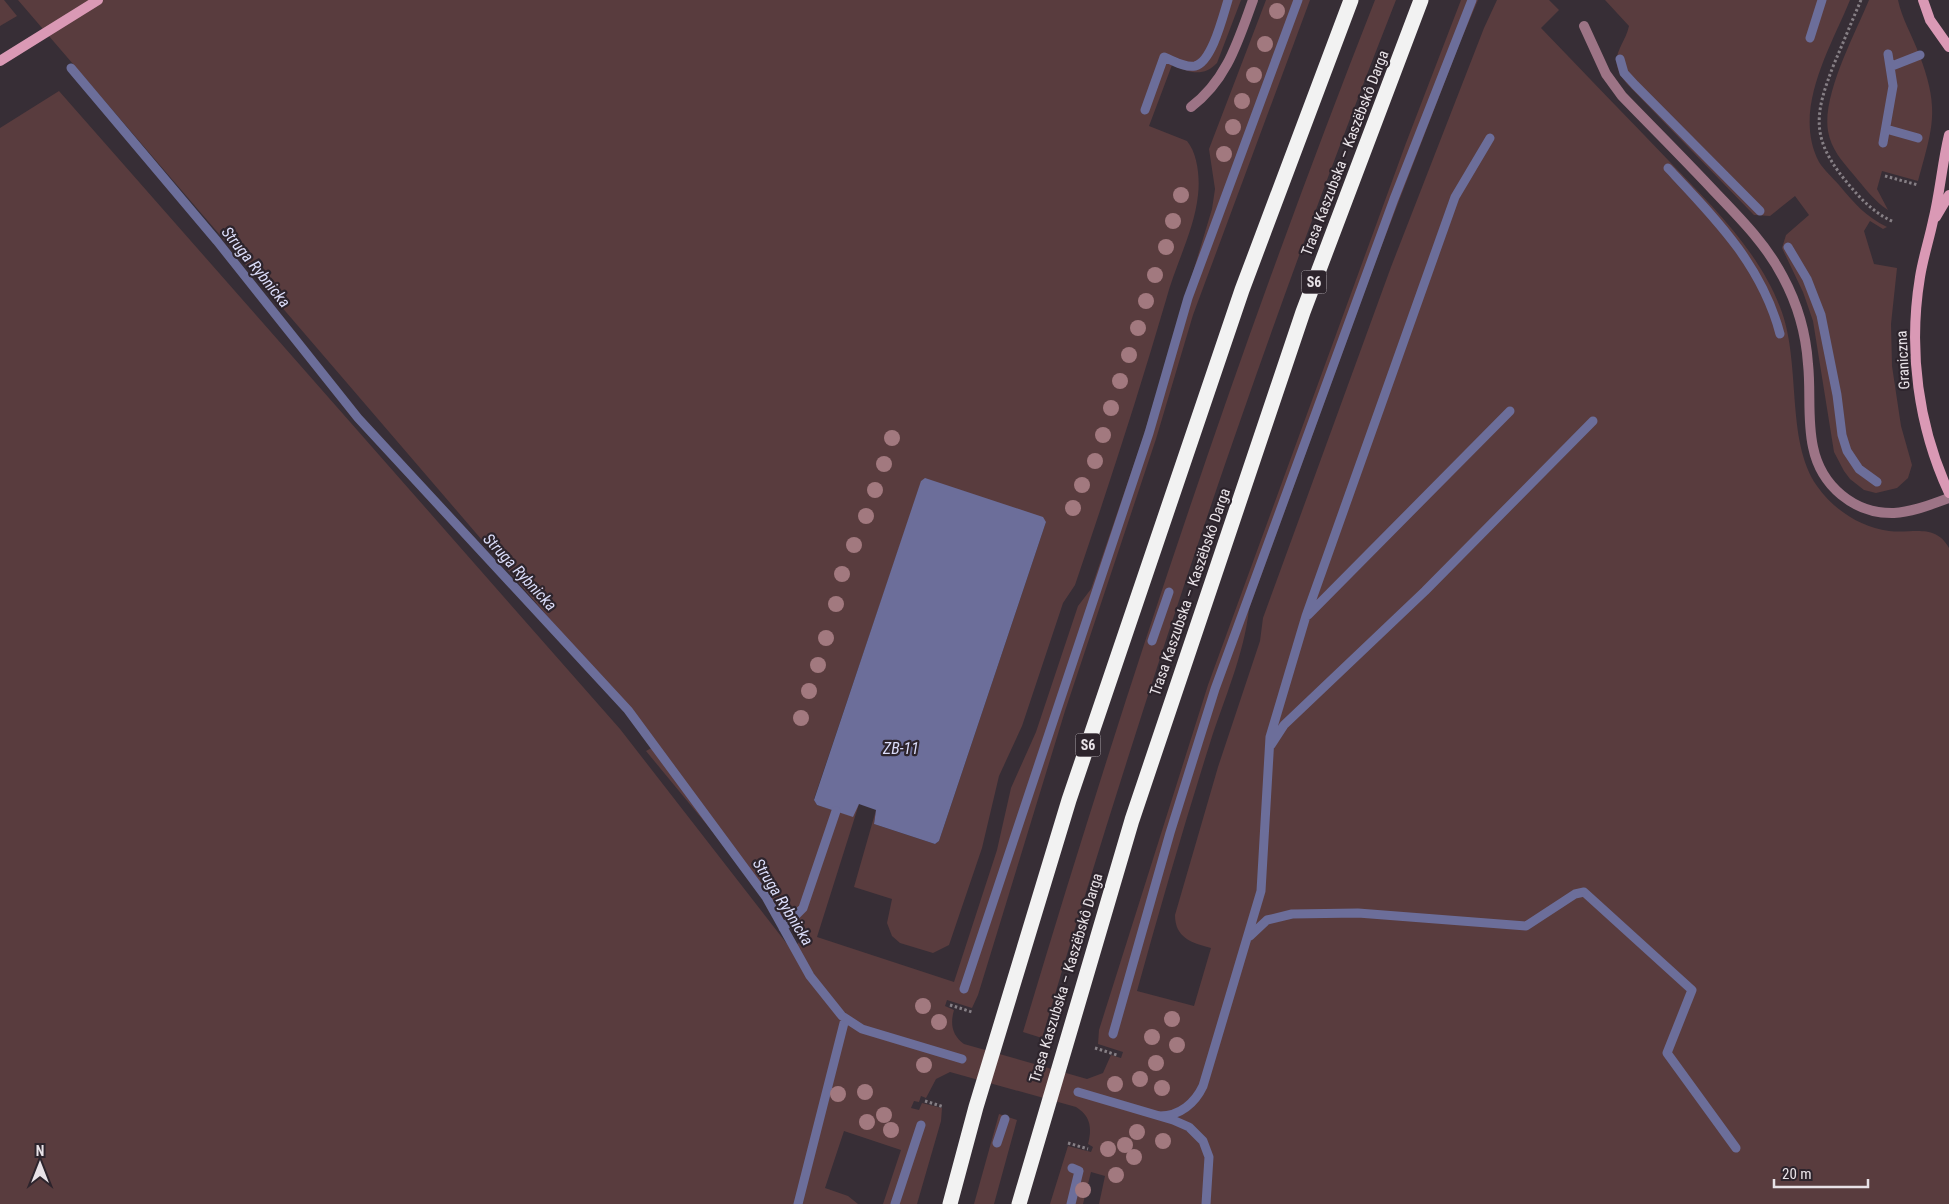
<svg xmlns="http://www.w3.org/2000/svg" width="1949" height="1204" viewBox="0 0 1949 1204" font-family="'Roboto Condensed',sans-serif">
<rect width="100%" height="100%" fill="#372e36"/>
<!-- green -->
<path fill="#593c3e" d="M0 0H4L17 16 0 26Z
M18 0H1241L1217 63C1203 78 1188 72 1172 65L1149 126 1187 141C1198 154 1200 179 1198 195 1194 232 1175 265 1166 300 1138 396 1107 491 1075 585L1063 603 1022 726 999 776 982 848 949 945 933 953 900 943 892 936 887 923 892 899 854 887 876 810 874 824 935 844 939 841 1046 522 922 480 814 799 817 805 852 816 859 804 817 937 954 982 997 850 1011 788 1036 732 1078 606 1091 589 1143 438 1212 209 1215 189 1209 149 1266 0H1310L1193 315 1156 439 1065 711 978 995 972 1008 947 1000 945 1006 954 1010C950 1024 952 1035 964 1044L1087 1079 1103 1073 1111 1055 1121 1058 1123 1052 1098 1044 1099 1030 1208 685 1406 143 1461 0H1478L1459 45 1377 258 1249 609C1244 655 1224 699 1210 743 1184 825 1160 908 1137 991L1194 1006 1211 948C1192 943 1175 938 1175 915L1218 767 1260 641 1263 618 1391 267 1484 28 1497 0H1549L1559 10 1541 28C1584 73 1627 117 1669 161 1711 205 1758 250 1780 307 1802 362 1785 440 1817 486 1834 510 1860 527 1889 531 1913 534 1935 523 1949 548V1204H1099L1105 1176 1091 1172 1083 1204H1050L1068 1146 1091 1152 1093 1147 1088 1144C1092 1129 1091 1116 1076 1107L950 1072 936 1079 926 1098 921 1096 919 1102 914 1101 911 1108 919 1110 922 1103 942 1108 941 1121 917 1204H883L901 1150 844 1131 825 1188 848 1196 858 1204H0V128L59 91 620 729 791 949 802 940 646 751 655 746 628 710Z
M1375 0H1396C1262 340 1146 687 1042 1038L1023 1032C1127 684 1242 338 1375 0Z
M1605 0H1850C1830 49 1792 110 1819 162 1824 170 1832 177 1839 185 1853 202 1866 217 1887 227L1883 229 1870 221 1864 231 1874 264 1897 268 1891 324 1892 366 1901 426 1912 465 1908 478 1897 488 1876 493 1864 490 1850 479 1844 471 1834 452 1813 321 1803 292 1782 248 1786 235 1809 215 1795 196 1770 216 1754 215 1627 84C1605 58 1624 48 1629 26Z
M1869 0H1898C1902 19 1912 35 1919 54 1940 109 1933 126 1918 181L1882 171 1877 189 1888 210C1874 201 1864 187 1853 174 1842 161 1831 149 1828 131 1822 95 1855 34 1869 0Z
M999 1114 1017 1120 994 1204H974Z"/>
<!-- water -->
<path fill="#6c6e9a" d="M925 478 1043 517 1046 522 939 841 935 844 874 824 876 810 859 804 853 817 817 805 814 800 921 481Z"/>
<g fill="none" stroke-linecap="round" stroke-linejoin="round">
<!-- stream -->
<path stroke="#6c6e9a" stroke-width="9" d="M1810 38 1822 0
M1620 59 1624 73 1635 85 1760 211
M1892 66 1920 55
M71 68 217 241 358 418 628 710 766 897 810 976 842 1016 862 1029 962 1059
M1145 110 1164 57C1174 61 1185 68 1195 66 1212 62 1223 16 1228 0
M1886 129 1918 138
M1883 143 1893 86 1888 54
M1668 168C1715 218 1762 265 1780 334
M1788 247 1807 279 1821 315 1837 395 1842 435 1847 451 1859 469 1877 482
M1308 615 1510 411
M1152 641 1169 592
M1271 745 1284 725 1425 591 1593 421
M783 928 803 908 836 811
M1250 936 1267 920 1292 914 1358 913 1526 926 1575 894 1584 892 1692 990 1667 1053 1736 1148
M964 989 1149 433 1188 298 1298 0
M1113 1034 1170 833 1215 689 1394 199 1472 0
M1078 1092 1173 1120 1189 1127 1203 1141 1209 1157 1206 1204
M1160 1116C1180 1116 1195 1103 1203 1086L1261 891 1270 737 1306 616 1455 197 1490 138
M997 1143 1005 1119
M798 1204 845 1019
M895 1204 921 1125
M1071 1204 1079 1171 1072 1168"/>
<!-- path -->
<path stroke="#867f85" stroke-width="3" stroke-dasharray="2.5 2.5" stroke-linecap="butt" d="M1861 0C1852 21 1843 43 1834 64 1815 113 1810 137 1845 180 1859 197 1873 213 1894 222
M1885 176 1918 185
M950 1005 972 1012
M1095 1048 1117 1055
M925 1101 944 1107
M1068 1143 1088 1149"/>
<!-- lane -->
<path stroke="#9d7486" stroke-width="10" d="M1584 26 1606 74 1622 96C1653 128 1684 159 1714 191 1740 218 1766 244 1783 277 1797 303 1806 334 1808 364 1811 391 1807 420 1813 447 1821 486 1854 514 1894 513 1913 512 1932 504 1949 498
M1191 107C1227 80 1238 41 1253 0"/>
<!-- secondary -->
<path stroke="#da99b5" stroke-width="10" d="M1923 0 1930 20 1949 47
M0 61 98 0
M1949 135C1942 164 1940 193 1933 221 1929 240 1923 258 1920 277 1908 350 1918 426 1949 493
M1936 217 1949 195"/>
<!-- highway -->
<path stroke="#f2f2f2" stroke-width="15" d="M950 1204 976 1107 1069 800 1242 290 1351 0
M1019 1204 1132 820 1303 312 1421 0"/>
</g>
<!-- trees -->
<g fill="#a2797f">
<circle cx="1277" cy="11" r="8"/>
<circle cx="1265" cy="44" r="8"/>
<circle cx="1254" cy="75" r="8"/>
<circle cx="1242" cy="101" r="8"/>
<circle cx="1233" cy="127" r="8"/>
<circle cx="1224" cy="154" r="8"/>
<circle cx="1181" cy="195" r="8"/>
<circle cx="1173" cy="221" r="8"/>
<circle cx="1166" cy="247" r="8"/>
<circle cx="1155" cy="275" r="8"/>
<circle cx="1146" cy="301" r="8"/>
<circle cx="1138" cy="328" r="8"/>
<circle cx="1129" cy="355" r="8"/>
<circle cx="1120" cy="381" r="8"/>
<circle cx="1111" cy="408" r="8"/>
<circle cx="1103" cy="435" r="8"/>
<circle cx="892" cy="438" r="8"/>
<circle cx="1095" cy="461" r="8"/>
<circle cx="884" cy="464" r="8"/>
<circle cx="1082" cy="485" r="8"/>
<circle cx="875" cy="490" r="8"/>
<circle cx="1073" cy="508" r="8"/>
<circle cx="866" cy="516" r="8"/>
<circle cx="854" cy="545" r="8"/>
<circle cx="842" cy="574" r="8"/>
<circle cx="836" cy="604" r="8"/>
<circle cx="826" cy="638" r="8"/>
<circle cx="818" cy="665" r="8"/>
<circle cx="809" cy="691" r="8"/>
<circle cx="801" cy="718" r="8"/>
<circle cx="923" cy="1006" r="8"/>
<circle cx="1172" cy="1019" r="8"/>
<circle cx="939" cy="1022" r="8"/>
<circle cx="1152" cy="1037" r="8"/>
<circle cx="1177" cy="1045" r="8"/>
<circle cx="1156" cy="1063" r="8"/>
<circle cx="924" cy="1065" r="8"/>
<circle cx="1140" cy="1079" r="8"/>
<circle cx="1115" cy="1084" r="8"/>
<circle cx="1162" cy="1088" r="8"/>
<circle cx="865" cy="1092" r="8"/>
<circle cx="838" cy="1094" r="8"/>
<circle cx="884" cy="1115" r="8"/>
<circle cx="867" cy="1122" r="8"/>
<circle cx="891" cy="1130" r="8"/>
<circle cx="1137" cy="1132" r="8"/>
<circle cx="1163" cy="1141" r="8"/>
<circle cx="1125" cy="1145" r="8"/>
<circle cx="1108" cy="1149" r="8"/>
<circle cx="1134" cy="1157" r="8"/>
<circle cx="1116" cy="1175" r="8"/>
<circle cx="1083" cy="1190" r="8"/>
</g>
<g text-anchor="middle" dominant-baseline="central" stroke-width="4.5" stroke-linejoin="round" paint-order="stroke">
<!-- shield labels -->
<g fill="#2d242c" stroke="#b0a9af" stroke-width="1">
<rect x="1301.5" y="270.5" width="25" height="23" rx="4"/>
<rect x="1075.5" y="733.5" width="25" height="23" rx="4"/>
</g>
<g font-size="14" font-weight="bold" fill="#e8e2e7">
<text x="1314" y="282">S6</text>
<text x="1088" y="745">S6</text>
</g>
<!-- street labels -->
<g font-size="15" fill="#e8e2e7" stroke="#2d242c">
<text transform="translate(1345 153) rotate(-69)">Trasa Kaszubska – Kaszëbskô Darga</text>
<text transform="translate(1903 360) rotate(-93)">Graniczna</text>
<text transform="translate(1190 592) rotate(-71)">Trasa Kaszubska – Kaszëbskô Darga</text>
<text transform="translate(1066 978) rotate(-73)">Trasa Kaszubska – Kaszëbskô Darga</text>
</g>
<!-- water labels -->
<g font-size="16" font-style="italic" fill="#dbddfa" stroke="#2d242c">
<text transform="translate(256 267) rotate(51)">Struga Rybnicka</text>
<text transform="translate(520 572) rotate(47)">Struga Rybnicka</text>
<text x="901" y="748">ZB-11</text>
<text transform="translate(783 902) rotate(58)">Struga Rybnicka</text>
</g>
</g>
<!-- north arrow -->
<g transform="translate(40 1164)" stroke="#2d242c" stroke-width="4" paint-order="stroke">
<path d="M0-4L9 19L0 12L-9 19Z" fill="#e8e2e7"/>
<text y="-8" font-size="14" font-weight="bold" text-anchor="middle" fill="#e8e2e7">N</text>
</g>
<!-- scale -->
<path d="M1774 1179v8h94v-8" fill="none" stroke="#e8e2e7" stroke-width="2.5"/>
<text x="1782" y="1179" font-size="15" fill="#e8e2e7" stroke="#2d242c" stroke-width="4" paint-order="stroke">20 m</text>
</svg>
